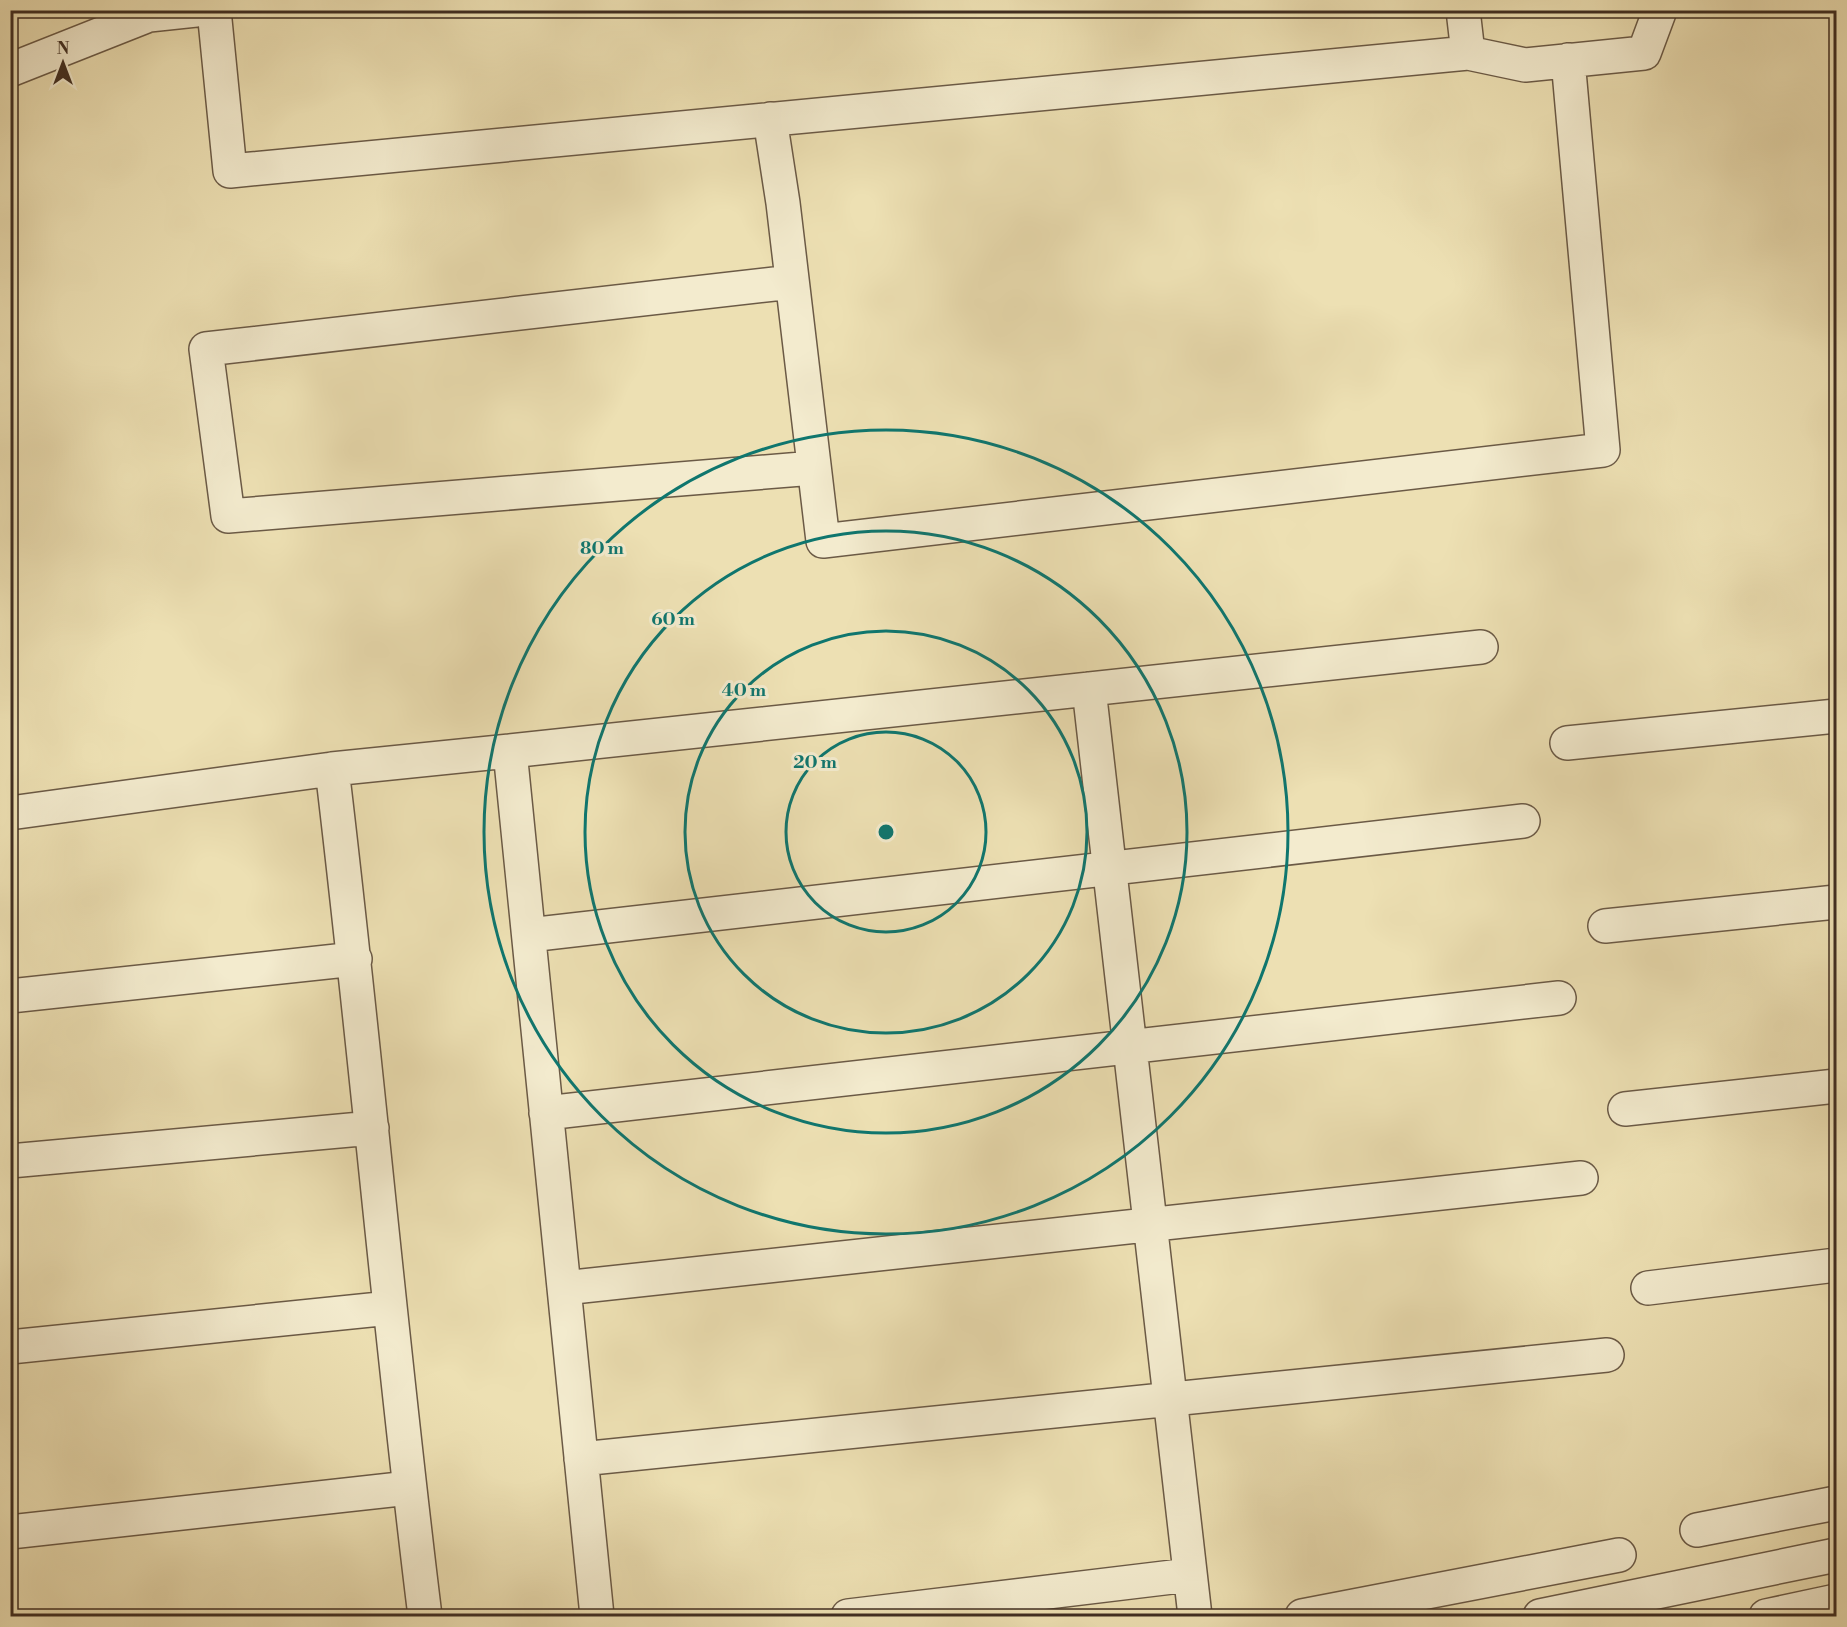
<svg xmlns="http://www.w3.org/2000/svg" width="1847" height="1627" viewBox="0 0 1847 1627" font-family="'Libre Bodoni',serif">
<rect width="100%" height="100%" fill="#ede0b3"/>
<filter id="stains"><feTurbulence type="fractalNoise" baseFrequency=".00333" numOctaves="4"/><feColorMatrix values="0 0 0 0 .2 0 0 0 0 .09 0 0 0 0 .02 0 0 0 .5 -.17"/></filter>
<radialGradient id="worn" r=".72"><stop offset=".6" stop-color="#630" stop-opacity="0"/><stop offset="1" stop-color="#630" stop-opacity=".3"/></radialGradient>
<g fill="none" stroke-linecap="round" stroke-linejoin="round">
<defs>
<path id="minor" d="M214 10 230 171 1468 53
M1463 10 1468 53 1525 65 1644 53 1660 10
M149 15 196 10
M10 70 149 15V10
M770 119 783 203 823 541 1603 450 1568 60
M792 282 206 349 228 516 814 468
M1089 689 1195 1616
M1567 743 1836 716
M510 751 1481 647
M332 769C366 1051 390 1335 425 1616
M10 813 332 769 510 751 597 1616
M1605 926 1836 902
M529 935 1523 821
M10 996 355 959
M1625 1109 1836 1086
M546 1113 1559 998
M10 1161 372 1128
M564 1288 1581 1178
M1648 1288 1836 1265
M10 1347 390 1308
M581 1459 1607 1355
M1697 1530 1836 1503
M10 1532 409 1488
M848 1616 1189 1575
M1302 1616 1619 1555
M1540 1616 1836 1555
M1766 1616 1836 1601"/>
</defs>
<!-- minor casing -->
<use href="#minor" stroke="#6b5a46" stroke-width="36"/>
<!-- minor -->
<use href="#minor" stroke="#f3ebce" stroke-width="33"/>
</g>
<!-- distance rings -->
<g fill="none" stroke="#0f766e" stroke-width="3">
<circle cx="886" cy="832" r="100"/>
<circle cx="886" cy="832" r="201"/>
<circle cx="886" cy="832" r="301"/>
<circle cx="886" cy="832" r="402"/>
</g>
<circle cx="886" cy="832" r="9" fill="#0f766e" stroke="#f3ebce" stroke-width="3"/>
<g font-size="18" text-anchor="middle" font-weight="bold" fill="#0f766e" stroke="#f3ebce" stroke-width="6" stroke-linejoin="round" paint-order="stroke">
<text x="602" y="554">80 m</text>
<text x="673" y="625">60 m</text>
<text x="744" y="696">40 m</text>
<text x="815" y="768">20 m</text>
</g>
<!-- margin -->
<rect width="1847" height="1627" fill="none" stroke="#ede0b3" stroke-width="36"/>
<rect x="12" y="12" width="1823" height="1603" fill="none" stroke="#402e22" stroke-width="3"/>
<rect x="18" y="18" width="1811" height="1591" fill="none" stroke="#402e22" stroke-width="1.5"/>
<!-- north arrow -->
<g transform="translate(63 63)" stroke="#f3ebce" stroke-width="4.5" paint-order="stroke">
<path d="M0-4.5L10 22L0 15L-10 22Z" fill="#402e22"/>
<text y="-9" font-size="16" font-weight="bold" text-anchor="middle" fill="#402e22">N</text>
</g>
<rect width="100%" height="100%" filter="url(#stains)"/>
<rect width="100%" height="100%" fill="url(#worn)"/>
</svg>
